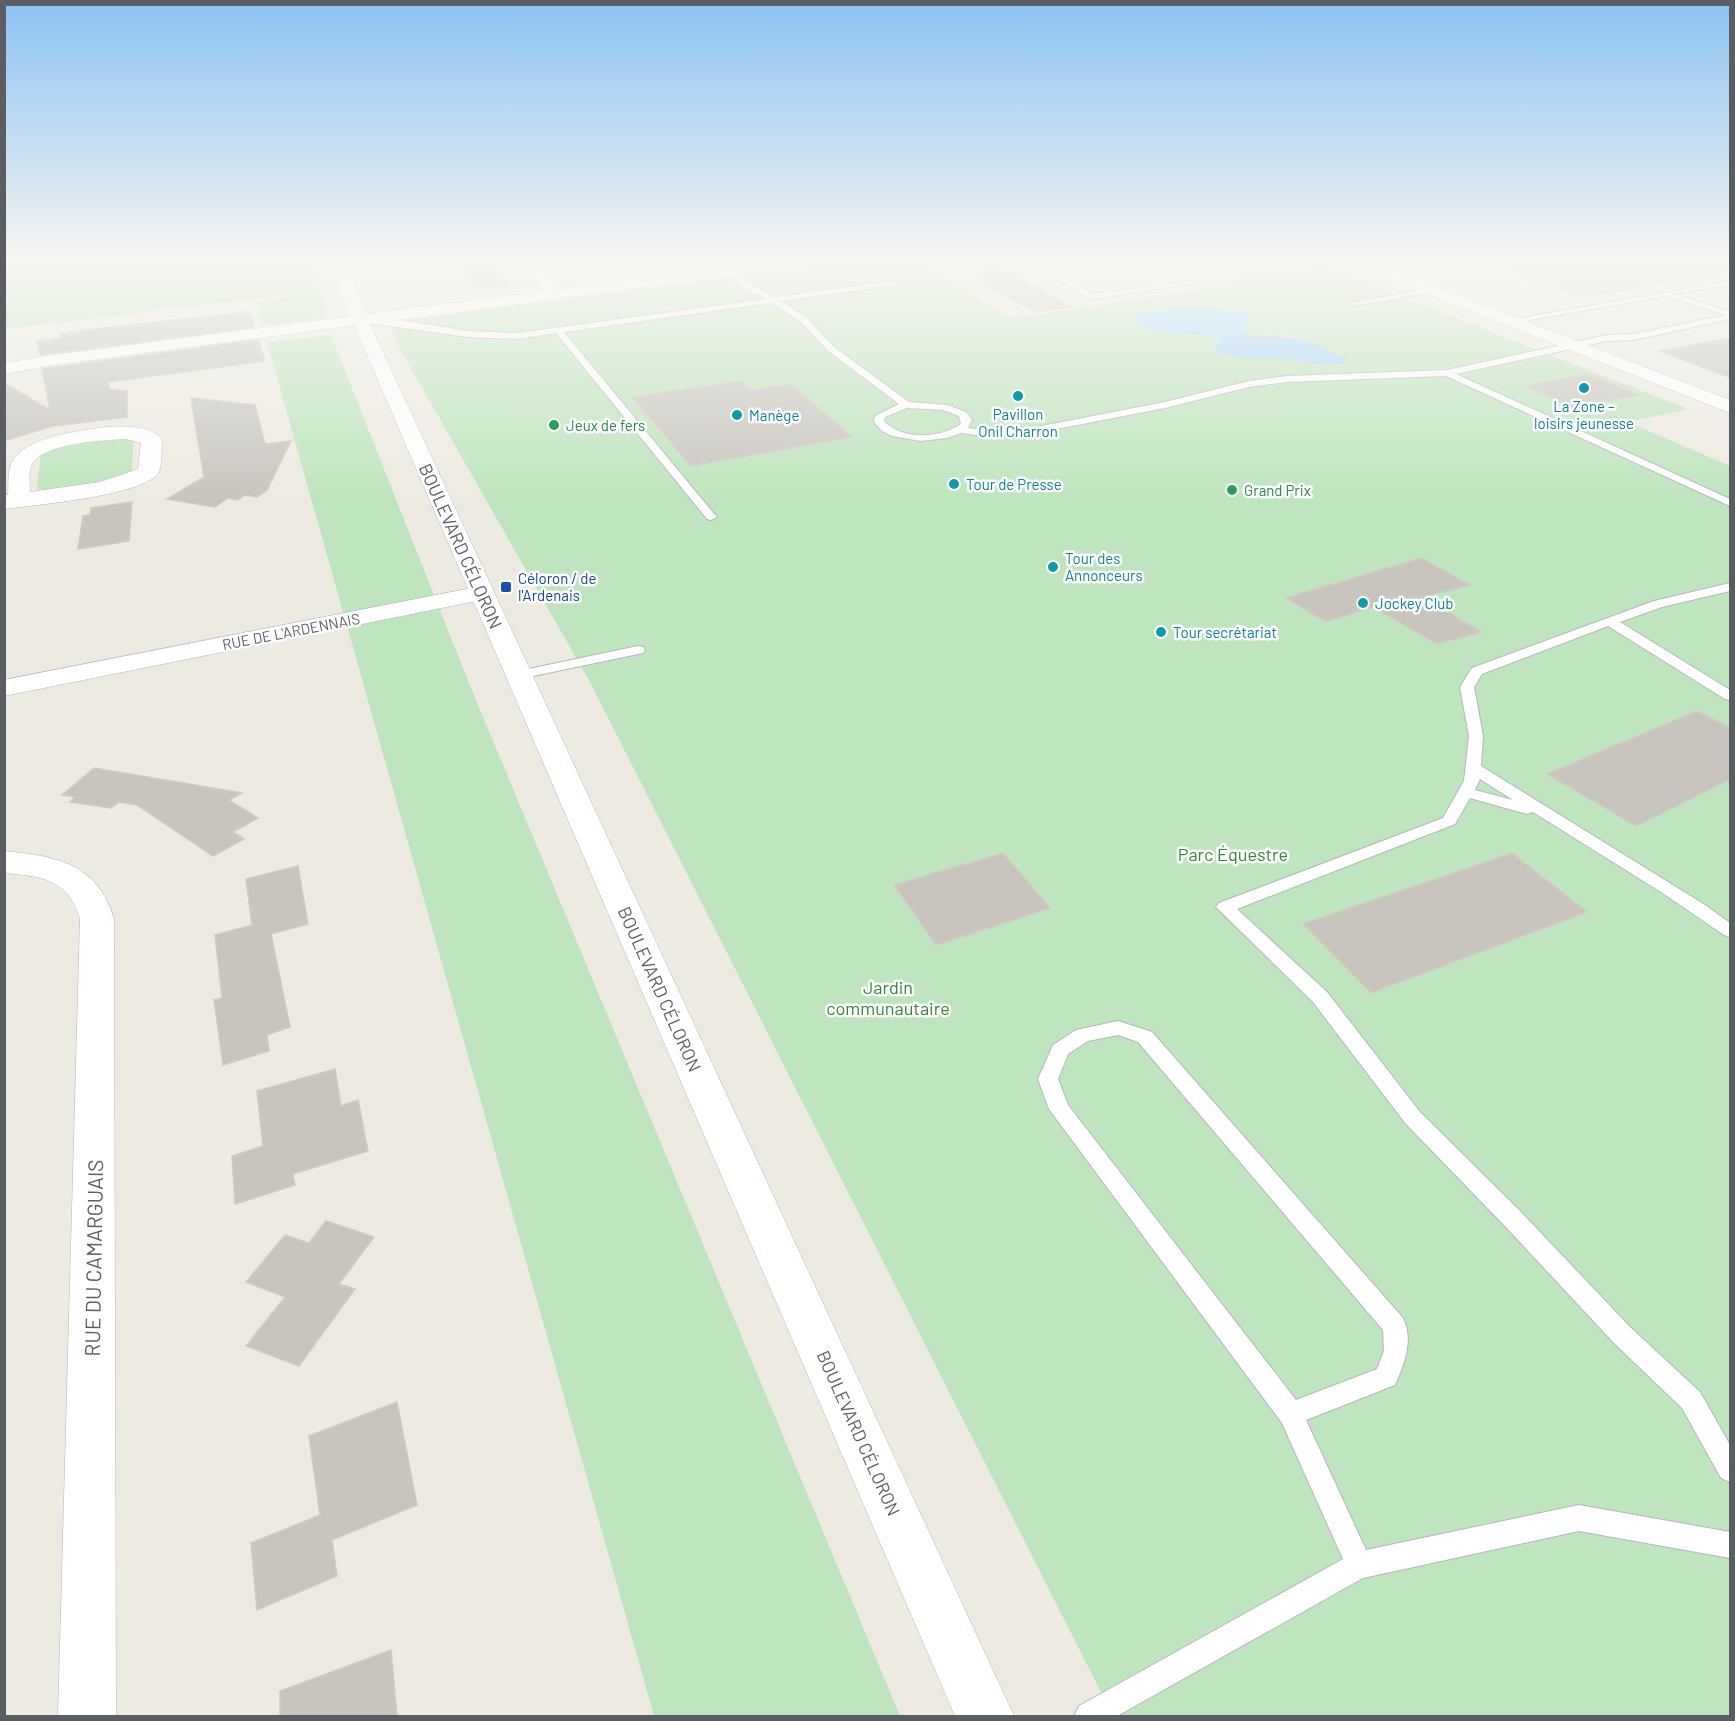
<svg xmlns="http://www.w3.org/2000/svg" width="1735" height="1721" viewBox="0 0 1735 1721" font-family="Barlow,sans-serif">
<rect width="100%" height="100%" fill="#edeae1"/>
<!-- green -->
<path fill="#bee5bd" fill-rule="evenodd" d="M4 260H310L328 313 317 319 263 325 257 302 304 293 5 329Z
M862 260H916L1012 318 1234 285 1227 280 1320 265 1688 409 1628 422 1730 466V1716H1113L591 684 392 335 395 322ZM1170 309 1234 311 1240 329 1249 334 1290 336 1339 355 1311 363 1281 358 1227 355 1214 346 1220 342 1219 338 1133 319 1140 313Z
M1482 260H1730V273L1585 298Z
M331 335 468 681 900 1716H654L267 342Z
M126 437 133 438 132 474 126 478 47 490 37 489 41 453 48 449Z"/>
<!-- water -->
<path fill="#9fd8ff" d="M1170 309H1218L1250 314 1252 320 1240 329 1249 334 1300 338 1347 359 1344 363C1323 368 1301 360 1280 358 1259 356 1229 361 1211 349L1220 342 1219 338C1195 331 1149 339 1133 319L1140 313Z"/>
<!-- building -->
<path fill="#c8c5bf" stroke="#d2cbc0" stroke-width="1.5" d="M457 260H490L510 286 477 290Z
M988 260 1073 307 1034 312 977 279Z
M245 312 246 315 250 314 254 327 40 355 37 341 61 338 60 334 102 328Z
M1731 338V378L1660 351Z
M258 340 265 361 108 382 109 389 127 391V417L53 426 4 441V383L50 410 42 369Z
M1588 374 1639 395 1574 408 1525 386Z
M740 381 751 390 791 384 852 437 691 466 632 397Z
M191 398 255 405 265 444 291 441 267 490 257 497 245 495 238 500 228 498 215 507 167 499 204 477Z
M132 502 129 541 78 549 83 516 90 515 91 508Z
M1421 558 1470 585 1423 597 1481 632 1437 644 1373 607 1326 622 1286 598Z
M1697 711 1731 728V779L1636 826 1547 774Z
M94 768 242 793 229 800 258 818 233 832 244 839 213 856 137 805 119 802 111 808 70 802 75 797 62 795Z
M1003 853 1050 908 936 945 894 885Z
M1512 853 1587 912 1371 993 1303 924Z
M298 866 308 924 271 934 290 1027 267 1035 269 1051 223 1065 214 1000 222 998 215 935 252 925 246 879Z
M335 1069 341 1106 358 1100 368 1151 293 1174 295 1185 235 1204 232 1156 263 1146 257 1091Z
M326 1221 374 1237 339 1284 355 1289 299 1366 246 1346 285 1297 246 1282 285 1235 309 1243Z
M397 1402 417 1505 332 1540 337 1576 257 1610 251 1543 320 1515 309 1436Z
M391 1650 397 1716H280V1691Z"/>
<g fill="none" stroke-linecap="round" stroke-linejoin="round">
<defs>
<path id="lane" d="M1021 260H1030L1094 294 1211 278 1215 280 1093 299Z
M730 269 752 285 775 297 896 281V285H893L781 301 806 317 834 347 909 402 947 405 966 412 972 420 968 428 991 431 1031 428 1165 402 1249 381 1287 376 1447 370 1607 335 1634 334 1726 315 1665 296 1509 324 1505 321 1730 281V285L1675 294 1730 312V319L1634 340 1607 341 1456 374 1730 499V506L1446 376 1287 382 1249 387 1165 408 1031 434 991 437 961 433 947 438 921 441 892 436 882 431 874 422 875 416 899 404 828 351 800 321 772 303 564 332 715 515 717 517 711 520 707 519 556 333 518 339 468 337 367 323 363 320 367 317 394 319 468 331 518 333 766 299 746 289 727 273 726 271ZM907 408 943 410 959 416 961 424C940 438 904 441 884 421L885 417Z
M1430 288H1433V292L1351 306 1347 304Z
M1730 583V591L1662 607 1620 622 1730 690V700L1725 699 1608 626 1482 674 1474 687 1483 736 1481 766 1705 905 1730 923V937L1724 935 1661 892 1533 812 1527 814 1470 798 1455 824 1237 909 1327 992 1420 1112 1521 1212 1630 1327 1700 1392 1730 1445V1482L1721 1478 1682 1408 1614 1343 1505 1226 1406 1124 1313 1002 1216 907 1219 903 1443 818 1464 781 1469 736 1460 687 1472 668 1654 601ZM1480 779 1513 800 1475 790Z
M638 646 643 647 645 650 643 653 519 679 512 675 519 671Z
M1118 1021 1152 1032 1403 1318C1414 1341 1404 1364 1395 1385L1306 1420 1366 1550 1579 1505 1730 1532V1558L1579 1531 1363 1578 1117 1716H1074L1079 1706 1343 1559 1282 1423 1049 1109 1038 1079 1053 1045 1076 1030ZM1118 1035 1138 1042 1383 1330 1384 1351 1377 1369 1296 1400 1068 1105 1058 1079 1068 1054 1088 1041Z"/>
<path id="street" d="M519 260H534L561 294 559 297H547Z
M1347 260H1367L1730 400V413L1349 263Z
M360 315 366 316 368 320 366 324 53 365 4 374V363L53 355Z
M106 427C123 427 151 424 162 440 161 449 163 470 156 476 134 496 36 505 4 509V495H8C9 485 7 472 12 462 26 436 80 431 106 427ZM126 439 141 443 138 469 100 482 30 492C30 484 28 472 32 464 44 443 104 440 126 439Z
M482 586 491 588 494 593 491 598 4 696V680Z
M4 851C57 856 98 864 114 919L116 1716H58L80 919C69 879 41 876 4 873Z"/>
<path id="secondary" d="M334 260H348L357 294 366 314 786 260H826L819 264 370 324 1014 1716H955L352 320 341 294Z"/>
</defs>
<!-- lane casing -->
<use href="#lane" stroke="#b4b8bc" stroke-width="2"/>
<!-- street casing -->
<use href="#street" stroke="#b4b8bc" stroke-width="1"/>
<!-- secondary casing -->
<use href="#secondary" stroke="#b5b9be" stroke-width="1"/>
<!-- lane -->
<use href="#lane" fill="#fff" fill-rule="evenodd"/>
<!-- street -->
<use href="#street" fill="#fff" fill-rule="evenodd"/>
<!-- secondary -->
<use href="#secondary" fill="#fff" fill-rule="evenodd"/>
</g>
<!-- sky -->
<linearGradient id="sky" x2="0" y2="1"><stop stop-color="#8bc2f1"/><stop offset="0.52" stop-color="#f7f6f2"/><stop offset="1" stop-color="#f7f6f2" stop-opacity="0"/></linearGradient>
<rect width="1735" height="501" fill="url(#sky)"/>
<!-- markers -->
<g fill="#0f9aa8" stroke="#fff" stroke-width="2">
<circle cx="1584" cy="388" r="6"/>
<circle cx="1018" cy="396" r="6"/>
<circle cx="737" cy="415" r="6"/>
<circle cx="954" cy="484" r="6"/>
<circle cx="1053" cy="567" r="6"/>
<circle cx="1363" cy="603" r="6"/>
<circle cx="1161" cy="632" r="6"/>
</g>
<g fill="#2e9e5b" stroke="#fff" stroke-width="2">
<circle cx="554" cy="425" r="6"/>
<circle cx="1232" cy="490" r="6"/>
</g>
<rect fill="#1a4fb4" stroke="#fff" stroke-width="2" x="500" y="581" width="12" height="12" rx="3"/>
<g text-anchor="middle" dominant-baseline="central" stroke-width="5" stroke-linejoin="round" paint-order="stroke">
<!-- far-culture labels -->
<g font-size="15" fill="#0d838f" stroke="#fff" text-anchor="start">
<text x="1584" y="406" text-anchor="middle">La Zone –<tspan x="1584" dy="17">loisirs jeunesse</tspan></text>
<text x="1018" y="414" text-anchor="middle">Pavillon<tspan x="1018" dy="17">Onil Charron</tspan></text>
<text x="749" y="415">Manège</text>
<text x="966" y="484">Tour de Presse</text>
<text x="1065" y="558">Tour des<tspan x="1065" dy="17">Annonceurs</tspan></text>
<text x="1375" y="603">Jockey Club</text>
<text x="1173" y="632">Tour secrétariat</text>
</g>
<!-- far-leisure labels -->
<g font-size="15" fill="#27864d" stroke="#fff" text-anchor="start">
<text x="566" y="425">Jeux de fers</text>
<text x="1244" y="490">Grand Prix</text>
</g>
<!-- far-transit labels -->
<g font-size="15" fill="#164399" stroke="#fff" text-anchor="start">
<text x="518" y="578">Céloron / de<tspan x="518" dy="17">l'Ardenais</tspan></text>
</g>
<!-- far-street labels -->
<g font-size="15" fill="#5a5e62" stroke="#fff">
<text transform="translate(291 631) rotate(-11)">RUE DE L'ARDENNAIS</text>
</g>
<!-- street labels -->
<g font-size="18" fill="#5a5e62" stroke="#fff">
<text transform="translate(461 546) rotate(66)">BOULEVARD CÉLORON</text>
<text transform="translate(660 989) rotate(66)">BOULEVARD CÉLORON</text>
<text transform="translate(859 1433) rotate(66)">BOULEVARD CÉLORON</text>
</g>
<!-- park labels -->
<g font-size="18" fill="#358636" stroke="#fff">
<text x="1233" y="854">Parc Équestre</text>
<text x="888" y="987">Jardin<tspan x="888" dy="21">communautaire</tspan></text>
</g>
<!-- near-street labels -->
<g font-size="21" fill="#5a5e62" stroke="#fff">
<text transform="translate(93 1258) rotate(-89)">RUE DU CAMARGUAIS</text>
</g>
</g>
<!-- border -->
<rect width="1735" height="1721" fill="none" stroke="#5a5e62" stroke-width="12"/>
</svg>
